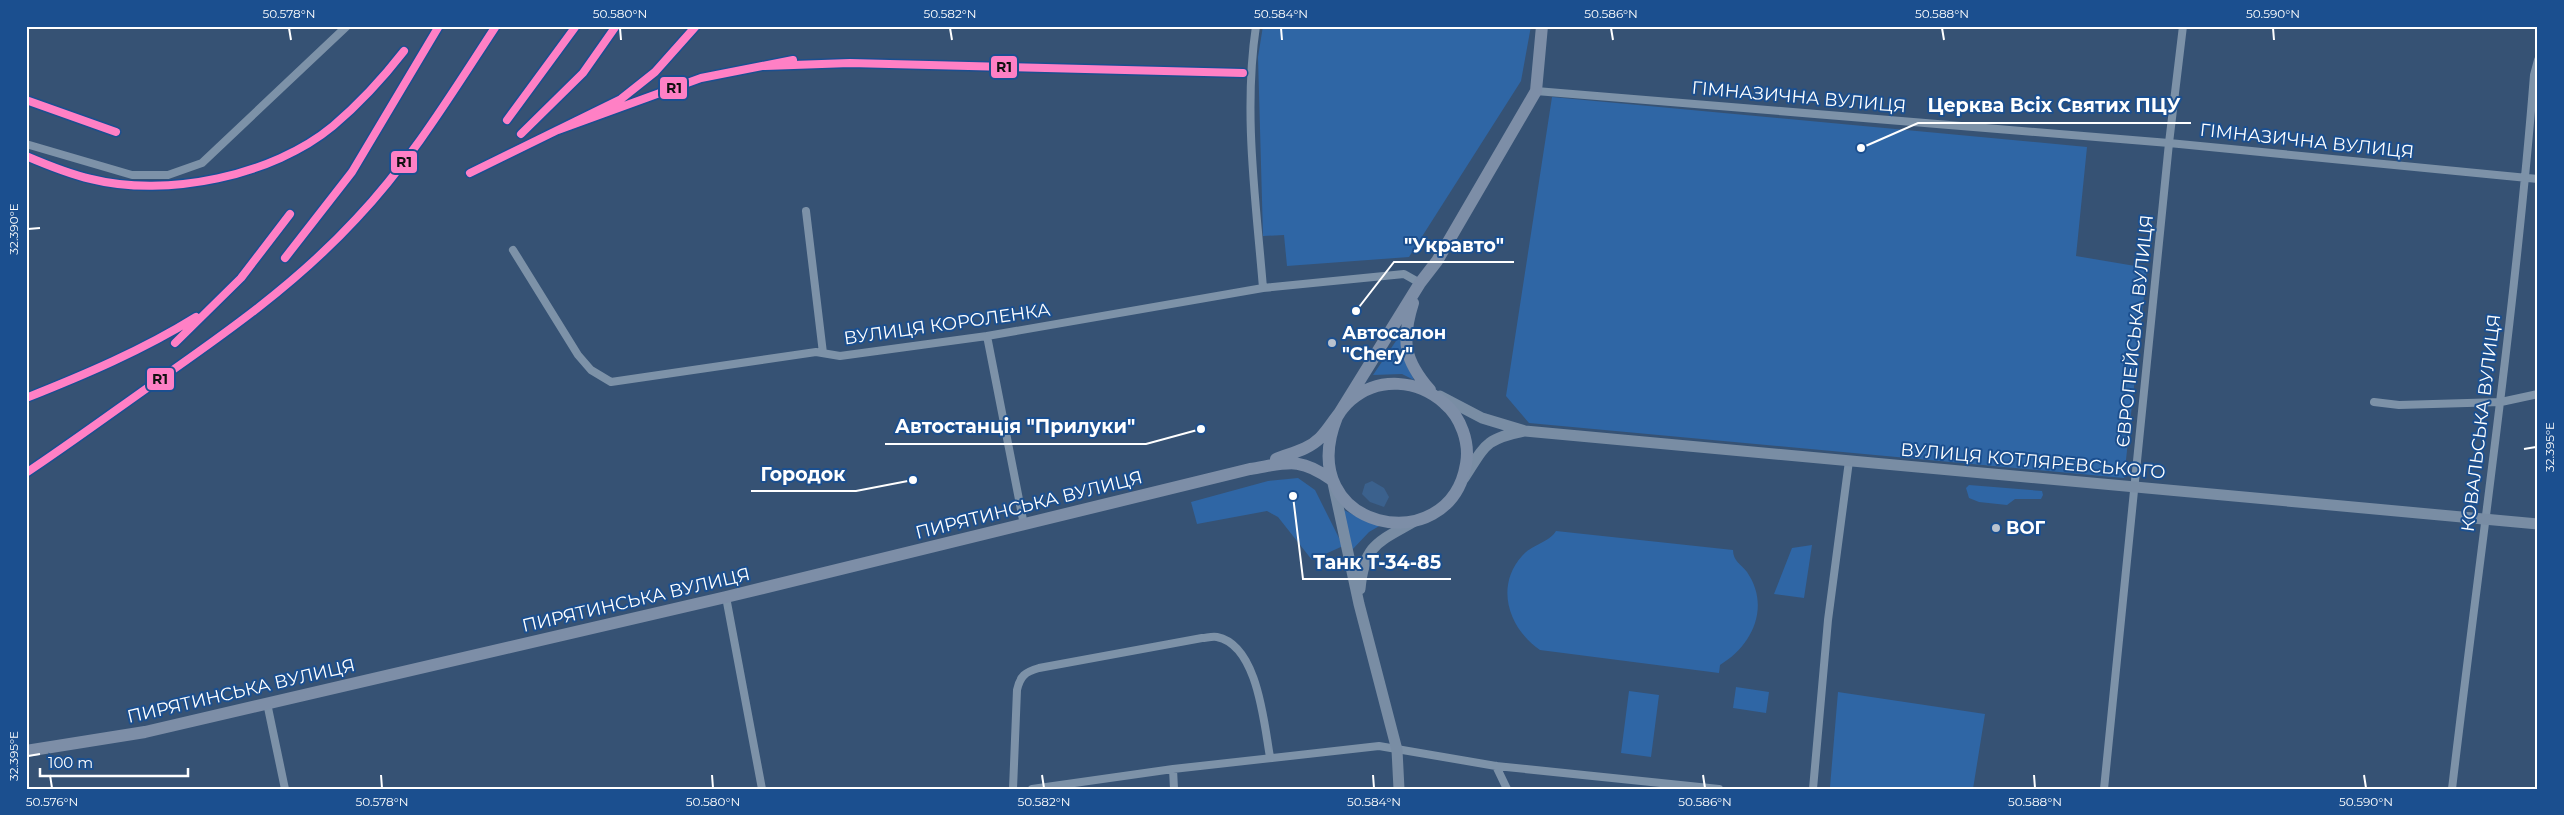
<svg xmlns="http://www.w3.org/2000/svg" width="2564" height="815" viewBox="0 0 2564 815" font-family="Montserrat,sans-serif">
<rect width="100%" height="100%" fill="#365274"/>
<!-- green -->
<path fill="#2f66a5" d="M1263 26H1531L1521 81 1409 257 1287 266 1284 235 1263 236 1258 57Z
M1552 97 2087 147 2076 256 2147 268 2124 478 1529 423 1506 396Z
M1400 335 1404 359 1414 380 1402 374 1373 375Z
M1298 478 1315 490 1343 546 1312 560 1278 517 1267 511 1197 524 1191 502 1268 481Z
M1969 485 2042 491 2043 495 2041 499H2015L2007 505 1979 502 1969 498 1966 488Z
M1342 509 1368 522 1381 525 1369 532 1351 551Z
M1556 531 1733 550C1733 561 1741 564 1747 572 1771 607 1752 646 1720 665L1719 673 1540 650C1508 628 1495 586 1522 556 1531 545 1550 542 1556 531Z
M1812 545 1804 598 1774 594 1792 548Z
M1736 687 1769 692 1766 713 1733 708Z
M1629 691 1659 695 1651 757 1621 753Z
M1838 692 1985 714 1973 789 1830 787Z"/>
<!-- water -->
<path fill="#3b618d" d="M1372 481 1384 488 1389 497 1384 507 1370 502 1362 494 1365 484Z"/>
<g fill="none" stroke-linecap="round" stroke-linejoin="round">
<!-- street -->
<path stroke="#7d92a8" stroke-width="8" d="M1256 26C1243 113 1256 201 1263 288
M1536 91 2169 143 2538 179
M26 144 132 175H168L202 163 347 26
M806 211 823 353
M513 250 578 355 591 370 611 382 816 352 840 356 987 336 1263 288 1404 274 1420 283
M987 336 1024 525
M2374 402 2399 405 2501 402 2538 394
M726 597 762 789
M267 703 285 789
M1496 766 1507 789
M1173 769 1174 789
M1013 789 1017 690C1020 676 1025 672 1039 668L1202 638C1206 638 1212 636 1217 637 1258 645 1264 724 1270 757
M1032 789 1173 769 1379 746 1496 766 1719 789
M1813 789 1828 620 1849 461
M2104 789 2169 143 2183 26
M2452 789C2480 551 2515 314 2534 75L2538 60"/>
<!-- secondary -->
<path stroke="#798da4" stroke-width="11" d="M1440 396 1482 418 1525 431 2538 524
M1464 478C1485 446 1484 439 1524 431
M1333 483 1359 604 1397 750 1399 789
M1360 589C1364 545 1378 542 1413 522"/>
<!-- primary -->
<path stroke="#7d8ea7" stroke-width="12" d="M1413 303C1401 341 1404 360 1430 390
M1276 459C1291 453 1308 450 1320 438 1331 427 1339 410 1351 400 1379 376 1418 380 1444 403 1461 417 1470 443 1466 464 1450 562 1291 531 1337 417L1420 283 1437 261 1536 91 1542 26
M26 751 145 732 726 597 1250 469C1287 463 1299 456 1332 480"/>
<defs>
<path id="rail-1" d="M765 66 850 63 1243 73
M26 100 116 132
M507 120 576 26
M558 130 701 78 793 60
M521 134 583 73 616 26
M26 156C47 165 69 174 91 179 166 198 273 176 333 126 359 104 383 78 404 51
M470 173 621 99 655 72 696 26
M285 258 352 172 439 26
M175 343 241 278 290 214
M26 398C84 375 143 350 196 317
M26 473C68 445 109 415 150 386 223 335 295 285 356 219 411 161 452 93 496 26"/>
</defs>
<!-- rail-1 casing -->
<use href="#rail-1" stroke="#1b4f8f" stroke-width="11"/>
<!-- rail-1 -->
<use href="#rail-1" stroke="#ff80c5" stroke-width="8"/>
</g>
<!-- ticks -->
<path fill="none" stroke="#fff" stroke-width="2" d="M289 28 291 40M620 28 621 40M950 28 952 40M1281 28 1282 40M1611 28 1613 40M1942 28 1944 40M2273 28 2274 40M28 229 40 228M2524 449 2536 447M28 756 40 754M50 775 52 788M381 775 382 788M712 775 713 788M1042 775 1044 788M1373 775 1374 788M1703 775 1705 788M2034 775 2035 788M2364 775 2366 788"/>
<!-- markers -->
<g fill="#b9c2ce" stroke="#1b4f8f" stroke-width="2">
<circle cx="1332" cy="343" r="5"/>
<circle cx="1996" cy="528" r="5"/>
</g>
<g text-anchor="middle" dominant-baseline="central" stroke-width="4" stroke-linejoin="round" paint-order="stroke">
<!-- street labels -->
<g font-size="18" fill="#fff" stroke="#1b4f8f">
<text transform="translate(1799 97) rotate(5)">ГІМНАЗИЧНА ВУЛИЦЯ</text>
<text transform="translate(2307 141) rotate(6)">ГІМНАЗИЧНА ВУЛИЦЯ</text>
<text transform="translate(947 324) rotate(-8)">ВУЛИЦЯ КОРОЛЕНКА</text>
<text transform="translate(2135 331) rotate(-84)">ЄВРОПЕЙСЬКА ВУЛИЦЯ</text>
<text transform="translate(2481 423) rotate(-83)">КОВАЛЬСЬКА ВУЛИЦЯ</text>
<text transform="translate(2033 461) rotate(5)">ВУЛИЦЯ КОТЛЯРЕВСЬКОГО</text>
<text transform="translate(1029 505) rotate(-14)">ПИРЯТИНСЬКА ВУЛИЦЯ</text>
<text transform="translate(636 600) rotate(-13)">ПИРЯТИНСЬКА ВУЛИЦЯ</text>
<text transform="translate(241 691) rotate(-13)">ПИРЯТИНСЬКА ВУЛИЦЯ</text>
</g>
<!-- poi labels -->
<g font-size="18" font-weight="bold" fill="#fff" stroke="#1b4f8f" text-anchor="start">
<text x="1342" y="333">Автосалон<tspan x="1342" dy="21">"Chery"</tspan></text>
<text x="2006" y="528">ВОГ</text>
</g>
</g>
<!-- callouts -->
<path fill="none" stroke="#fff" stroke-width="2" d="M1861 148L1918 123H2191M1356 311L1394 262H1514M1201 429L1146 444H885M913 480L856 491H751M1293 496L1303 579H1451"/>
<g fill="#fff" stroke="#1b4f8f" stroke-width="2">
<circle cx="1861" cy="148" r="5"/>
<circle cx="1356" cy="311" r="5"/>
<circle cx="1201" cy="429" r="5"/>
<circle cx="913" cy="480" r="5"/>
<circle cx="1293" cy="496" r="5"/>
</g>
<g font-size="19" text-anchor="middle" font-weight="bold" fill="#fff" stroke="#1b4f8f" stroke-width="4" stroke-linejoin="round" paint-order="stroke">
<text x="2054" y="112">Церква Всіх Святих ПЦУ</text>
<text x="1454" y="252">"Укравто"</text>
<text x="1015" y="433">Автостанція "Прилуки"</text>
<text x="803" y="481">Городок</text>
<text x="1377" y="569">Танк Т-34-85</text>
</g>
<g stroke="#1b4f8f" stroke-width="2">
<rect x="990" y="55" width="28" height="24" rx="5" fill="#ff80c5"/>
<rect x="659" y="76" width="29" height="24" rx="5" fill="#ff80c5"/>
<rect x="390" y="150" width="28" height="24" rx="5" fill="#ff80c5"/>
<rect x="146" y="367" width="29" height="24" rx="5" fill="#ff80c5"/>
</g>
<g font-size="14" text-anchor="middle" font-weight="bold" fill="#111">
<text x="1004" y="72">R1</text>
<text x="674" y="93">R1</text>
<text x="404" y="167">R1</text>
<text x="160" y="384">R1</text>
</g>
<!-- border -->
<rect width="2564" height="815" fill="none" stroke="#1b4f8f" stroke-width="55"/>
<!-- scale -->
<path d="M40 768v8h148v-8" fill="none" stroke="#ffffff" stroke-width="2.5"/>
<text x="48" y="768" font-size="15" fill="#ffffff" stroke="#1b4f8f" stroke-width="4" paint-order="stroke">100 m</text>
<rect x="28" y="28" width="2508" height="760" fill="none" stroke="#fff" stroke-width="2"/>
<g font-size="12" text-anchor="middle" fill="#fff">
<text x="289" y="18">50.578°N</text>
<text x="620" y="18">50.580°N</text>
<text x="950" y="18">50.582°N</text>
<text x="1281" y="18">50.584°N</text>
<text x="1611" y="18">50.586°N</text>
<text x="1942" y="18">50.588°N</text>
<text x="2273" y="18">50.590°N</text>
<text transform="translate(14 229) rotate(-90)" y="4">32.390°E</text>
<text transform="translate(2550 447) rotate(-90)" y="4">32.395°E</text>
<text transform="translate(14 756) rotate(-90)" y="4">32.395°E</text>
<text x="52" y="806">50.576°N</text>
<text x="382" y="806">50.578°N</text>
<text x="713" y="806">50.580°N</text>
<text x="1044" y="806">50.582°N</text>
<text x="1374" y="806">50.584°N</text>
<text x="1705" y="806">50.586°N</text>
<text x="2035" y="806">50.588°N</text>
<text x="2366" y="806">50.590°N</text>
</g>
</svg>
